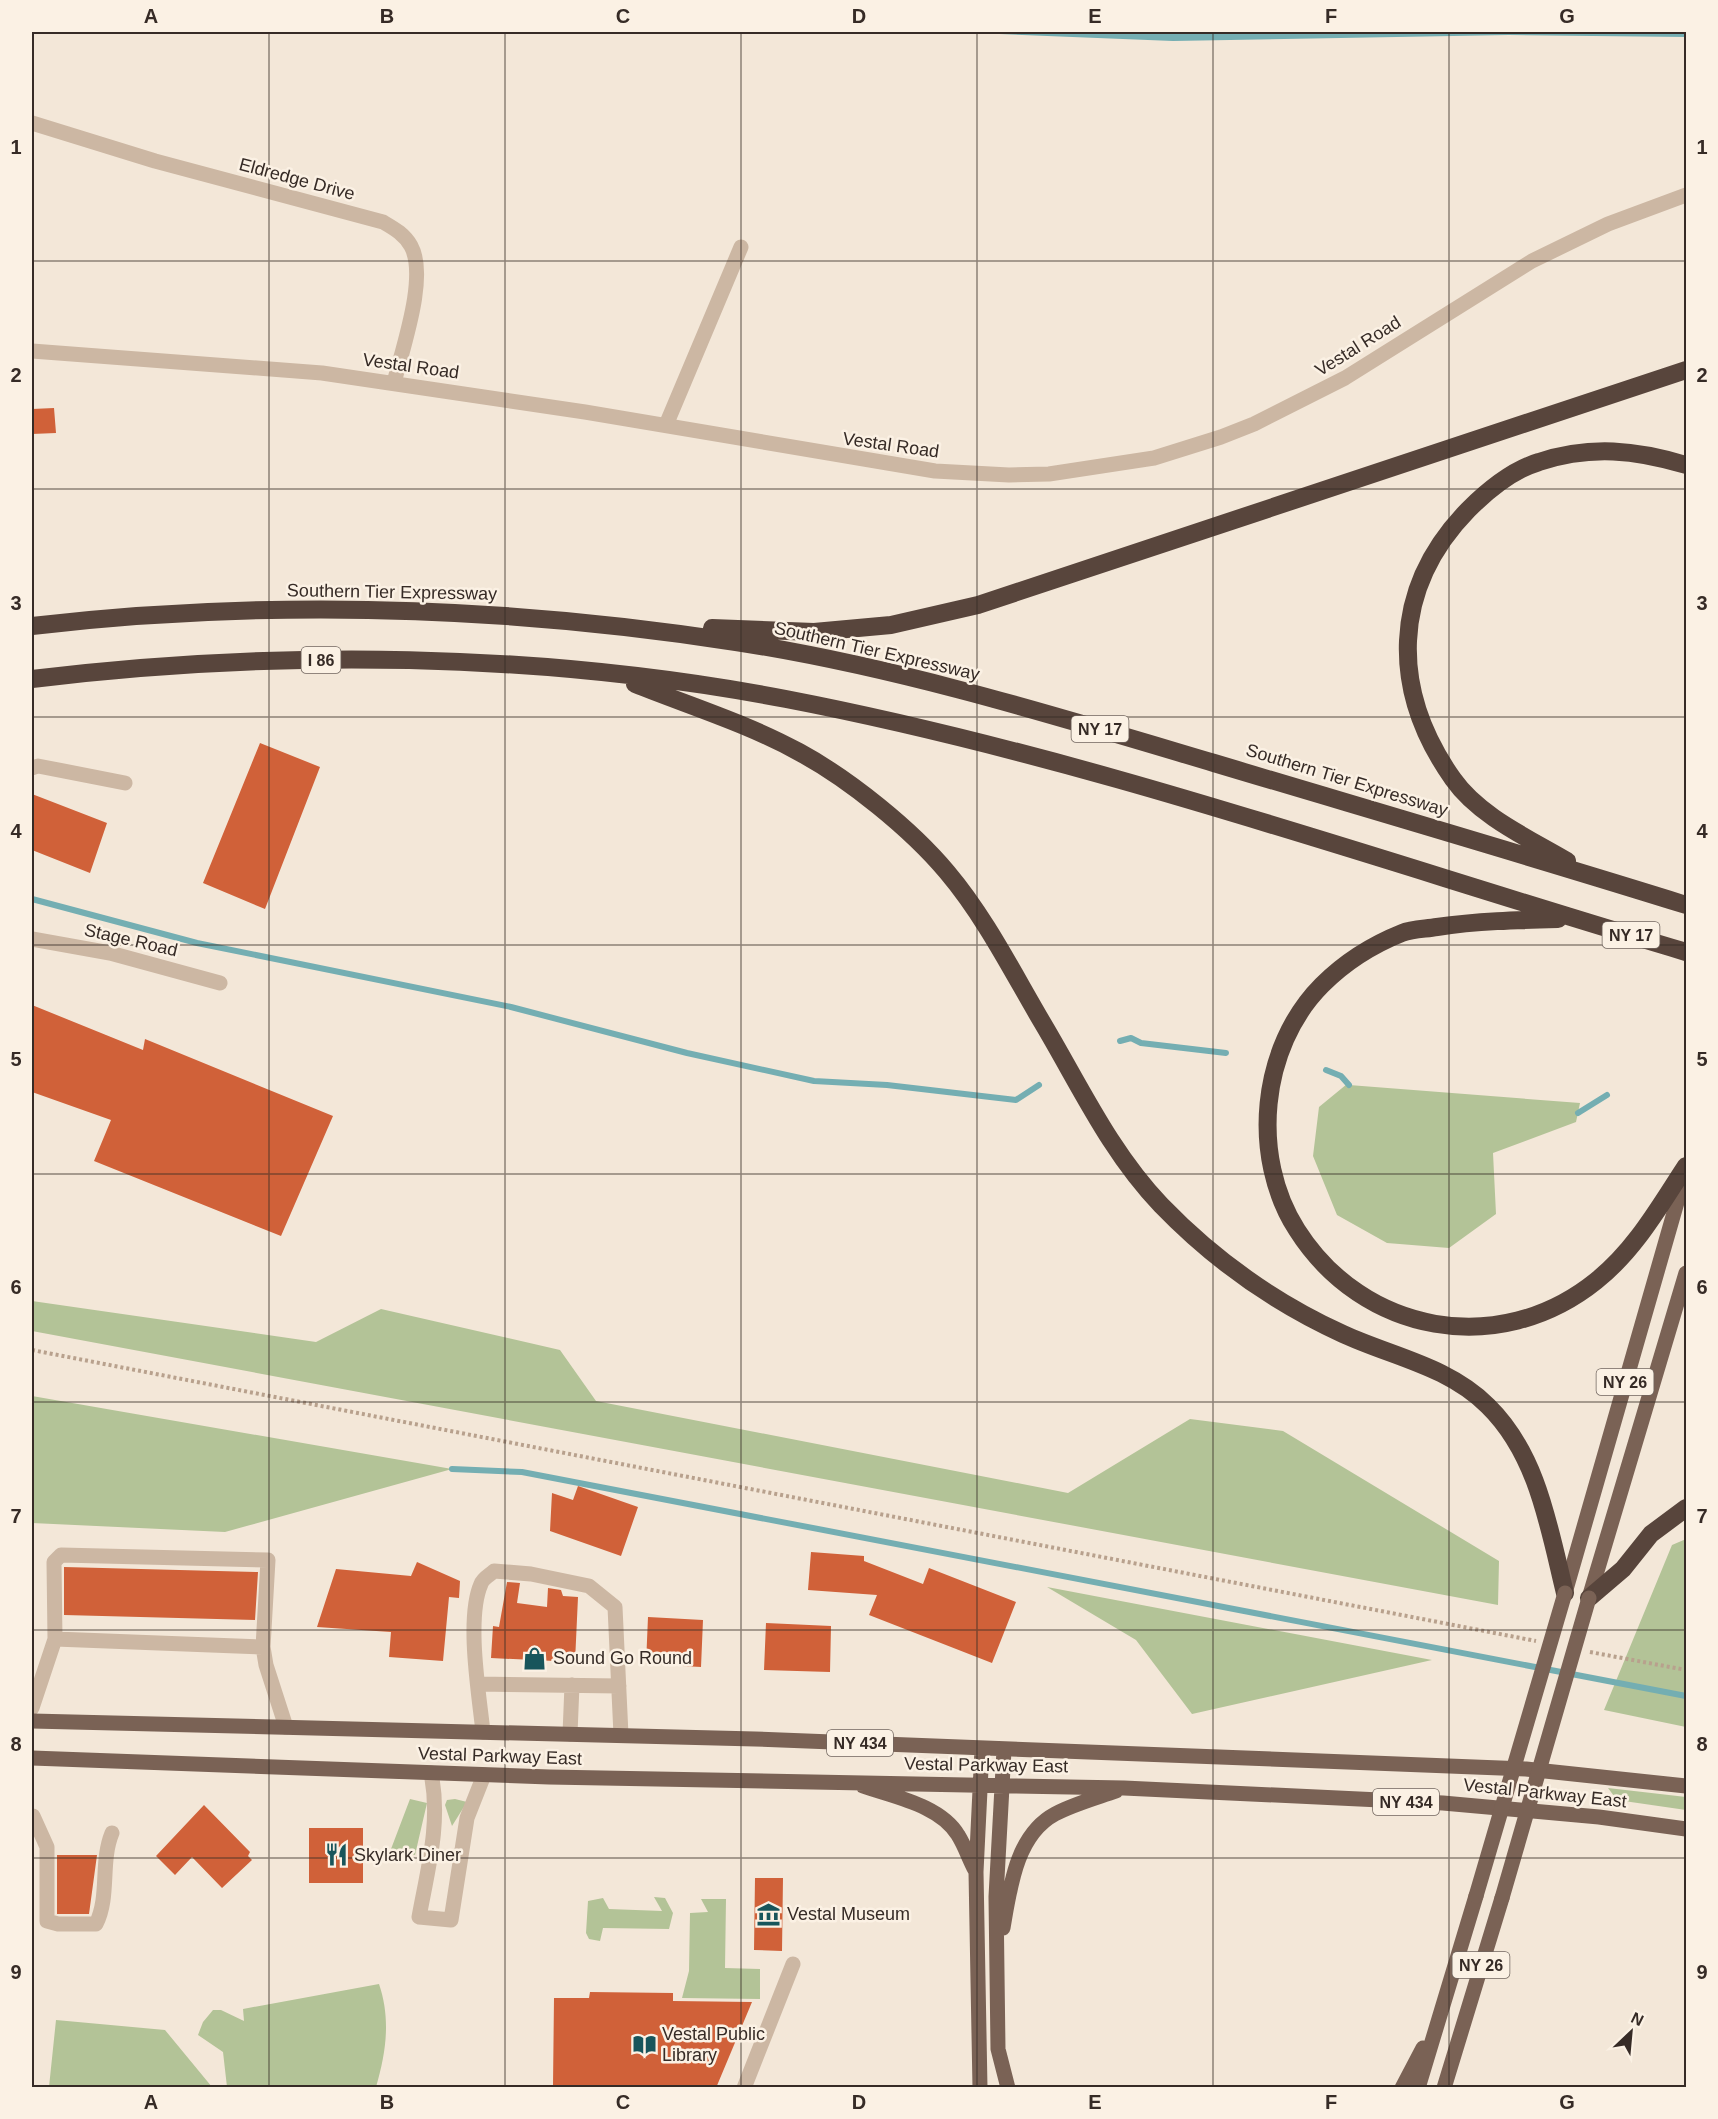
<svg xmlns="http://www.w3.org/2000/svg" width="1718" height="2119" viewBox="0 0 1718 2119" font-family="Arial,sans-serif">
<rect width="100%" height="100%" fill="#f3e7d8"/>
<!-- green -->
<path fill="#b3c397" d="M1347 1084 1349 1085 1580 1103 1576 1122 1493 1153 1496 1214 1449 1248 1387 1243 1337 1215 1313 1156 1319 1107Z
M32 1301 316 1342 381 1309 560 1350 596 1401 1068 1493 1190 1419 1283 1431 1499 1561 1498 1605 32 1331Z
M32 1396 452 1469 225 1532 32 1523Z
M1686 1539V1727L1604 1710 1672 1545Z
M1047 1587 1432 1660 1192 1714 1136 1640Z
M1608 1788 1686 1797V1810L1617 1800Z
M410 1799 427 1803 415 1855 391 1849Z
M455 1799 467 1802 452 1826 445 1805 447 1800Z
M654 1897 665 1898 673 1913 669 1929 603 1928 600 1941 589 1939 586 1933 588 1901 603 1898 609 1909 662 1911Z
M701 1899H726L725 1968 760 1969V1999L682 1998 689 1971 690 1913 708 1912Z
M379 1984C391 2019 386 2053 376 2087H227L223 2052 198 2035 203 2022 213 2010H221L244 2021 243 2009Z
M56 2020 165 2030 212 2087H49Z"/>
<!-- water -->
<path fill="#74aeb2" d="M951 32H1686V37L1509 35 1173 41Z"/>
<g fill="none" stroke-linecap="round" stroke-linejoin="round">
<!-- stream -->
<path stroke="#74aeb2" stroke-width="6" d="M32 899 197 943 511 1007 687 1053 814 1081 887 1085 1016 1100 1039 1085
M1120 1041 1131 1038 1141 1043 1226 1053
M1326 1070 1341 1076 1349 1085
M1578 1113 1607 1095
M452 1469 522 1472 1686 1696"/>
</g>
<!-- building -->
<path fill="#d06139" d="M54 408 56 433 32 434V409Z
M260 743 320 767 265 909 203 883Z
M32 794 107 823 90 873 32 850Z
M32 1005 143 1050 145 1039 333 1116 281 1236 94 1161 111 1120 32 1092Z
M578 1486 638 1507 621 1556 550 1531 552 1493 573 1500Z
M811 1552 864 1556V1561L923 1584 929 1568 1016 1602 992 1663 869 1615 877 1595 808 1590Z
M417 1562 460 1581 459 1598 449 1597 443 1661 389 1657 391 1632 317 1627 336 1569 411 1576Z
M64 1567 258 1572 255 1620 64 1615Z
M507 1582 520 1583 517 1603 547 1607 548 1588 561 1590 563 1596 578 1597 575 1662 491 1658 493 1626 499 1627Z
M648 1617 703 1620 701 1667 646 1664Z
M766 1623 831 1626 830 1672 764 1670Z
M204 1805 250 1852 248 1856 252 1860 222 1888 192 1857 175 1875 156 1856Z
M309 1828H363V1883H309Z
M57 1855H97L89 1914H57Z
M755 1878H783L782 1951 754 1950Z
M590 1992 673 1993V2001L752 2002 716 2088 553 2086 554 1998H589Z"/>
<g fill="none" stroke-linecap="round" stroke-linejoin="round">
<!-- path -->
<path stroke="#b8a18d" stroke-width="4" stroke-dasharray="3 3" stroke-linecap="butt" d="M32 1350 1536 1641
M1590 1652 1686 1670"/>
<!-- minor -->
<path stroke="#ccb7a3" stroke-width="15" d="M32 123 155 161 383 222C395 229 404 234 411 246 428 277 402 349 394 383
M32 351 322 373 585 412 935 471 1009 475 1049 474 1154 458 1221 437 1254 424 1345 378 1532 261 1608 224 1686 195
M666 425 741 247
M32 768 38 766 125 783
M32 939 110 953 220 983
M263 1647 266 1665 286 1727
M478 1684 619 1686
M32 1708 55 1639 54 1562 61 1555 268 1560 263 1647 55 1639
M483 1732C479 1694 466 1618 481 1584 483 1578 490 1575 494 1571L531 1574 589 1586 615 1607 621 1735
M570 1734 572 1685
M431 1773C441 1822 428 1868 419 1917L451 1920 467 1818 484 1775
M33 1816 47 1847V1921L58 1924H96C110 1896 100 1862 112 1833
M744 2088 793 1964"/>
<!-- major -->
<path stroke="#7a6255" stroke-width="15" d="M1565 1593 1686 1171
M1589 1598 1686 1273
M32 1721 755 1739 1526 1769 1686 1786
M1004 1750 996 1897 998 2049 1008 2088
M32 1758 549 1777 1124 1788 1443 1803 1599 1817 1686 1829
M863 1786C894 1797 940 1805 958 1835 965 1846 969 1859 975 1870
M1003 1928C1010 1888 1016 1835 1055 1814 1074 1804 1096 1798 1116 1791
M980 2088 976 1872 982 1749
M1402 2088 1423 2048
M1418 2088 1476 1896
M1444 2088 1502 1898"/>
<!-- highway -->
<path stroke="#58453c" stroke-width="18" d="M32 626C266 599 503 606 736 642 898 667 1056 716 1214 763 1371 810 1529 856 1686 905
M712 628 814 632 891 625 978 605 1686 370
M32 679C279 649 540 652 786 699 1092 758 1388 864 1686 952
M635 684C690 706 748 724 799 752 849 779 911 829 947 872 985 917 1012 971 1042 1022 1079 1084 1110 1152 1161 1205 1214 1260 1273 1302 1343 1334 1393 1357 1448 1366 1488 1406 1538 1455 1549 1528 1565 1593
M1567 861C1528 838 1479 816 1453 779 1390 690 1391 589 1468 510 1488 490 1512 470 1539 462 1591 445 1636 450 1686 465
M1558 919C1517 920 1477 921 1437 927 1425 929 1412 929 1402 933 1372 945 1345 962 1322 985 1260 1047 1250 1157 1297 1230 1363 1334 1499 1359 1596 1281 1635 1250 1659 1207 1686 1166
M1589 1598 1623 1569 1651 1534 1686 1508"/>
<!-- major-bridge -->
<path stroke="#7a6255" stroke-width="15" d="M1476 1896 1565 1593
M1502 1898 1589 1598"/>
</g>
<!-- grid -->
<path fill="none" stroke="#362b26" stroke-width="1.5" stroke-opacity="0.55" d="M269 32V2088M505 32V2088M741 32V2088M977 32V2088M1213 32V2088M1449 32V2088M32 261H1686M32 489H1686M32 717H1686M32 945H1686M32 1174H1686M32 1402H1686M32 1630H1686M32 1858H1686"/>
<!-- icons -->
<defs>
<symbol id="shop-bare" viewBox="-9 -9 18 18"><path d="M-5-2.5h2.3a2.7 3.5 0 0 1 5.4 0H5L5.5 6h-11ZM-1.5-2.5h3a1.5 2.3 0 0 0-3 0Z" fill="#18555b" stroke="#fbf1e4" stroke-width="2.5" paint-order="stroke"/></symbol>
<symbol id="restaurant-bare" viewBox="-9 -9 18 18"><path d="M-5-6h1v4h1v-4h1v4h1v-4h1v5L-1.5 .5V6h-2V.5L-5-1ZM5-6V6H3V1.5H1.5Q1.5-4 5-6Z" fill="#18555b" stroke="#fbf1e4" stroke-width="2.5" paint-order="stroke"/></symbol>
<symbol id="museum-bare" viewBox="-9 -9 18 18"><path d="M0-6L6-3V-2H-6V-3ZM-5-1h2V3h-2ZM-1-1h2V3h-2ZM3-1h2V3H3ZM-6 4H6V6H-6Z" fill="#18555b" stroke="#fbf1e4" stroke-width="2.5" paint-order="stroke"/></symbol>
<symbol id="library-bare" viewBox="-9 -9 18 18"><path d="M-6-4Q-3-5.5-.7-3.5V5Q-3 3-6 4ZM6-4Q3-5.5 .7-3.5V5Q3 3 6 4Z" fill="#18555b" stroke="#fbf1e4" stroke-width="2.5" paint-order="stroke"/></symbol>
</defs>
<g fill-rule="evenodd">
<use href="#shop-bare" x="518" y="1642" width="33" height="33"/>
<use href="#restaurant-bare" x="320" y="1838" width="33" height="33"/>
<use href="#museum-bare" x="752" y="1898" width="33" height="33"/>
<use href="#library-bare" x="628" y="2028" width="33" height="33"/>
</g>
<g text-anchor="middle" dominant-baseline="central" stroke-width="5" stroke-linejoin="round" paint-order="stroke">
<!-- shield labels -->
<g fill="#fbf1e4" stroke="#71665f" stroke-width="1.5">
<rect x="301.5" y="647" width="39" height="26" rx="4.5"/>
<rect x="1071.5" y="716" width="57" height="26" rx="4.5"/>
<rect x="1602.5" y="922" width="57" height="26" rx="4.5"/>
<rect x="1596.5" y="1369" width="57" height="26" rx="4.5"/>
<rect x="827" y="1730" width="66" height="26" rx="4.5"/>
<rect x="1373" y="1789" width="66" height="26" rx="4.5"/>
<rect x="1452.5" y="1952" width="57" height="26" rx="4.5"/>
</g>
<g font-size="16" font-weight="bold" fill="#362b26">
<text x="321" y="660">I 86</text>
<text x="1100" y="729">NY 17</text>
<text x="1631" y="935">NY 17</text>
<text x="1625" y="1382">NY 26</text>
<text x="860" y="1743">NY 434</text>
<text x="1406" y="1802">NY 434</text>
<text x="1481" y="1965">NY 26</text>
</g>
<!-- street labels -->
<g font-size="18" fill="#362b26" stroke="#fbf1e4">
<text transform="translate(297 179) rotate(15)">Eldredge Drive</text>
<text transform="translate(1358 346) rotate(-32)">Vestal Road</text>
<text transform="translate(411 366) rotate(8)">Vestal Road</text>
<text transform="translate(891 445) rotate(8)">Vestal Road</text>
<text transform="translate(392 592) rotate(1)">Southern Tier Expressway</text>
<text transform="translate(877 651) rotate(13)">Southern Tier Expressway</text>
<text transform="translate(1347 780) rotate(17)">Southern Tier Expressway</text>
<text transform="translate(131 940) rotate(13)">Stage Road</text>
<text transform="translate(500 1756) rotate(2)">Vestal Parkway East</text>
<text transform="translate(986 1765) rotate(1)">Vestal Parkway East</text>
<text transform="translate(1545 1793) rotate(6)">Vestal Parkway East</text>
</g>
<!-- poi labels -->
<g font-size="18" fill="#362b26" stroke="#fbf1e4" text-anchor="start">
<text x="553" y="1658">Sound Go Round</text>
<text x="354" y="1855">Skylark Diner</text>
<text x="787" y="1914">Vestal Museum</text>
<text x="662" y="2034">Vestal Public<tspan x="662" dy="21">Library</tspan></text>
</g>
</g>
<!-- border -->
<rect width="1718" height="2119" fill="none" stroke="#fbf1e4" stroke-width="66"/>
<!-- north arrow -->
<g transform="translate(1631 2032) rotate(26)" stroke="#fbf1e4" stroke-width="4.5" paint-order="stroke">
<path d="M0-4.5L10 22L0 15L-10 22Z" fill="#362b26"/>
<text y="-9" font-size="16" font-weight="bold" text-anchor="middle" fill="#362b26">N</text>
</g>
<rect x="33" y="33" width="1652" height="2053" fill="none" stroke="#362b26" stroke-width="2"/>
<g font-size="20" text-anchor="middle" font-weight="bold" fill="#362b26">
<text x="151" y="23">A</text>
<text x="387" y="23">B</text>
<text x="623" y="23">C</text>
<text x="859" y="23">D</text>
<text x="1095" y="23">E</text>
<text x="1331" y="23">F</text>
<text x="1567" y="23">G</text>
<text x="16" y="154">1</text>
<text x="1702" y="154">1</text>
<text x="16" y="382">2</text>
<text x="1702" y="382">2</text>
<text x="16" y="610">3</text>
<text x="1702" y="610">3</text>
<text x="16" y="838">4</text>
<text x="1702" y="838">4</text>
<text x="16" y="1066">5</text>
<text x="1702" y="1066">5</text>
<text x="16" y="1294">6</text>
<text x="1702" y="1294">6</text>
<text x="16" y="1523">7</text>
<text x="1702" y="1523">7</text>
<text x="16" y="1751">8</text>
<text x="1702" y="1751">8</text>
<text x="16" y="1979">9</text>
<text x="1702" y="1979">9</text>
<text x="151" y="2109">A</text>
<text x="387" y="2109">B</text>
<text x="623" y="2109">C</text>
<text x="859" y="2109">D</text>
<text x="1095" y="2109">E</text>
<text x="1331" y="2109">F</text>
<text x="1567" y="2109">G</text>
</g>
</svg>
